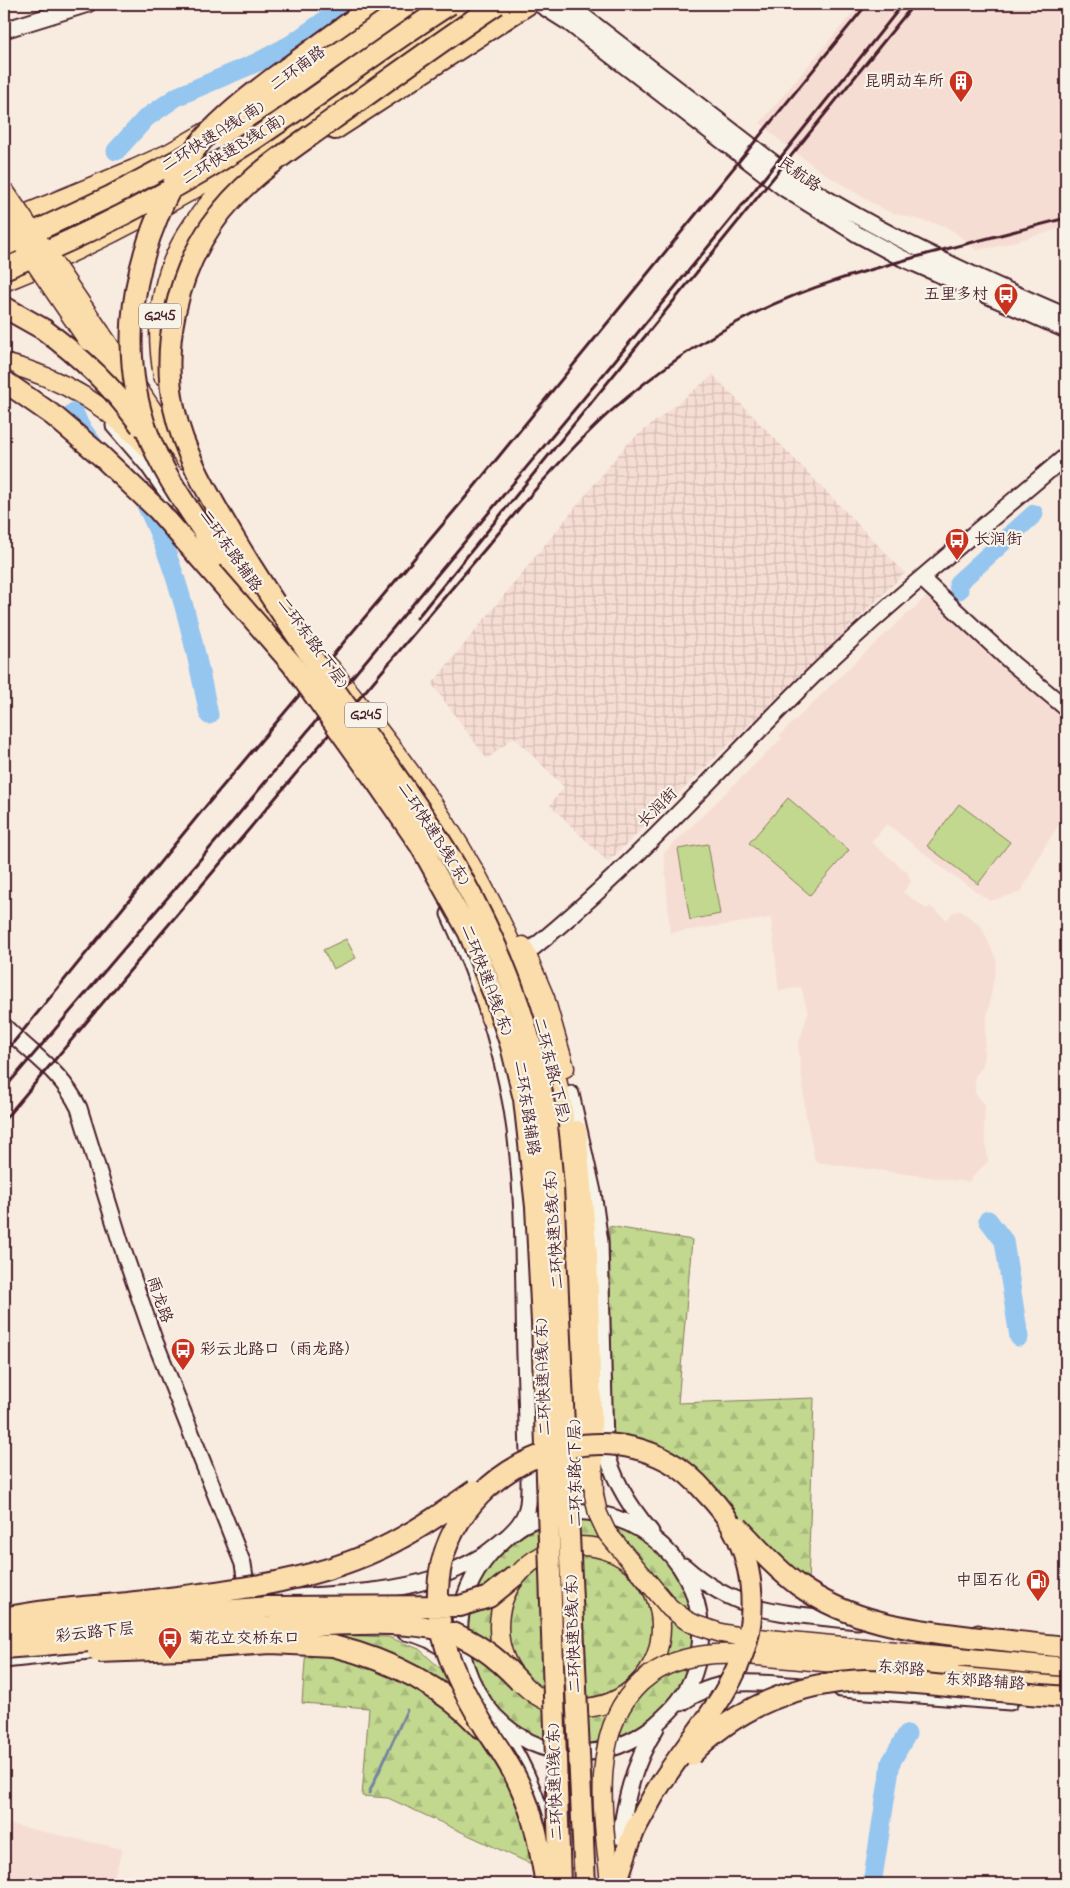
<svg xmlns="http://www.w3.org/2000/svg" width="1070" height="1888" viewBox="0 0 1070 1888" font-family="'Indie Flower','LXGW WenKai TC',sans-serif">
<defs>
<pattern id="industrial-grid" width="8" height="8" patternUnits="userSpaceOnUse" patternTransform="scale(1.25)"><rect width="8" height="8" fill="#f6ddd4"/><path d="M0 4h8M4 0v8" fill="none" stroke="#d4bdb6"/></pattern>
<pattern id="forest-firs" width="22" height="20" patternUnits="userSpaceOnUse" patternTransform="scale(1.25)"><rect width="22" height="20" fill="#c1d88e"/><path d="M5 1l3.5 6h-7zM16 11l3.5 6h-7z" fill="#a7b97b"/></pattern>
</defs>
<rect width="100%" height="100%" fill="#f8ebe0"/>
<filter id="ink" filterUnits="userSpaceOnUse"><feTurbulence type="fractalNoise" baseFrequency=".02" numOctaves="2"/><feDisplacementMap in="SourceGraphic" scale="10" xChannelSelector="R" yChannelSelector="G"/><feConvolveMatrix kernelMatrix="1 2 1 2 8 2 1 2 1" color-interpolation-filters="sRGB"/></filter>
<g filter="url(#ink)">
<!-- built -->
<path fill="#f6ddd4" d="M860 4H1066V227L995 247 976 250 955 232 944 226 889 212 869 201 821 171 785 145 760 123Z
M928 595 1036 694 1066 719V813L1042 851 1021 892 990 901 948 872 887 824 871 842 908 873 911 882 903 892 927 909 930 906 947 920 953 912 961 911 981 926 997 961 986 1023 983 1066 975 1076V1093L985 1105 984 1128 988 1161 968 1182 815 1162 806 1116 798 1045 808 1013 801 987 779 991 771 918 670 933 664 853 782 738 779 736 853 664Z
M4 1823 123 1849 111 1884H4Z"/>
<!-- industrial -->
<path fill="url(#industrial-grid)" d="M713 375 905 573 608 862 550 805 564 787 514 737 487 759 432 684 627 444Z"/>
<!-- forest -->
<path fill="url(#forest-firs)" stroke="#867c5c" d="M609 1226 692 1240 678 1403 814 1398 808 1586 677 1464 613 1434Z
M468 1633a113 113 0 1 1 226 0a113 113 0 1 1-226 0Z
M307 1634 388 1637 419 1649 460 1686 510 1752 533 1865 388 1798 362 1796 369 1708 302 1703Z"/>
<!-- pitch -->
<path fill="#c1d88e" stroke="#867c5c" d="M788 798 849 850 810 895 749 843Z
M959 804 1010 842 978 884 927 846Z
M708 844 720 914 690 920 678 849Z
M346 939 356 958 333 969 323 950Z"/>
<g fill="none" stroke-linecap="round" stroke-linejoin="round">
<!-- stream -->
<path stroke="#7683a1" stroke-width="3" d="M369 1793 407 1710"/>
<!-- river -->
<path stroke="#94c6f0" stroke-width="19" d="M116 151 146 118 178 96 258 62 290 45 348 4
M74 412 80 426 93 444
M143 499C178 567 194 641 209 715
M959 590 958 583 1034 514
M988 1220 1004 1241 1019 1337
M872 1884 891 1762 907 1734"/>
<defs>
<path id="secondary" d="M539 4 569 23 785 189 857 234 902 258 1066 330
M564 4 578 12 793 178C879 233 973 276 1066 316
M4 30 88 4
M114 426 147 464 171 498
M922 579 1013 664 1066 708
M518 960C625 876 715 773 812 677 892 599 981 529 1066 456
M4 1026C31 1054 61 1071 79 1108L121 1244 154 1339 243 1564 248 1597
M571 1094 593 1192 600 1242 605 1446C612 1479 629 1506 651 1532
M684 1566C740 1616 789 1613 858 1621
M277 1599C329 1593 382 1595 432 1579 450 1573 467 1565 484 1555 497 1546 509 1534 523 1525 542 1515 566 1510 587 1512 666 1520 720 1596 694 1673 687 1695 672 1710 655 1725 610 1761 548 1763 504 1725 476 1701 458 1660 460 1622 462 1598 473 1574 489 1555 503 1538 524 1528 528 1504 530 1488 529 1471 528 1455 527 1422 526 1389 525 1356 523 1274 525 1190 512 1109 500 1041 478 976 449 914
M405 1632C422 1635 438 1643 451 1654
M4 1660 108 1649
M841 1689 1010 1702
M681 1703C721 1675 758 1683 803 1686
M500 1727C527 1768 544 1809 550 1858
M619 1861C621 1814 631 1767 656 1728"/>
<path id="primary" d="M366 20 390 4
M298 123 404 48 473 4
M8 221 134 169 169 153 207 131
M4 282C84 250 161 210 235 165
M101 333 186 460
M88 341 121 391
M4 363C64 378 115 411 156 457
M163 376C141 248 215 187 307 117
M201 510 256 592
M330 667C367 716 407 764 441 816 497 901 544 1003 562 1104 571 1157 572 1212 573 1266 575 1339 574 1411 576 1483
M523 946 545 998 565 1068
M481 976 490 1018
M577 1130 588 1255 594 1495
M499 1627a81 81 0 1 1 162 0a81 81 0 1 1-162 0Z
M737 1636 959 1657 978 1634
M735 1654 1066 1684"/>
<path id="highway" d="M287 68 375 4
M335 129 528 4
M4 307 43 329
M219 555 267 626
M333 1646C390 1660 440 1684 480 1727
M628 1847 635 1829 655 1793"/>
</defs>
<!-- secondary casing -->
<use href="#secondary" stroke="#4a1f2b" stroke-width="19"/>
<!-- primary casing -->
<use href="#primary" stroke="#4a1f2b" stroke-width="21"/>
<!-- highway casing -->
<use href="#highway" stroke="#4a1f2b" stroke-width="24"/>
<!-- secondary -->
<use href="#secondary" stroke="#f7f3e8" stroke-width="15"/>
<!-- primary -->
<use href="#primary" stroke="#faddab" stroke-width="18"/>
<!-- highway -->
<use href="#highway" stroke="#faddab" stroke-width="20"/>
<!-- rail -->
<path stroke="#4a1f2b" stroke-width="3" d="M417 618 914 4
M4 1054 201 812 465 498 867 4
M4 1089 233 821 603 375 749 197 903 4
M4 1120 534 491C558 464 583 436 610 412 653 374 701 340 753 314 808 286 868 270 927 254 974 242 1020 230 1066 218"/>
<defs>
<path id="primary-bridge" d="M4 190 101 333
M4 217 88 341
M594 1495 598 1514 607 1533 670 1608 686 1620 696 1625 721 1633 737 1636
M959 1657 1066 1667
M610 1884C606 1842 598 1793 606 1751 618 1681 668 1651 735 1654"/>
<path id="highway-bridge" d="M497 4C441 41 387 81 332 120 290 151 243 179 213 223 177 275 161 346 174 408 184 455 210 497 234 538 278 612 329 682 379 752 408 793 438 834 462 878 499 945 528 1018 542 1093 548 1124 550 1155 553 1186L585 1884
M220 135 265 105 409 4
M4 246 111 196 191 153
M4 269C90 234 174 191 253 140 320 96 382 47 450 4
M43 329C82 358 112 386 141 426
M4 381 54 416 100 455 158 510 292 664 378 784 420 845 469 933 496 1000 511 1046 524 1099 536 1207 542 1322 560 1884
M219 555C194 516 165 479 148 434 121 361 129 284 159 213 171 186 186 158 206 136 230 110 259 88 287 68
M738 1527C757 1547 775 1568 798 1585 849 1622 911 1630 971 1637 1003 1640 1035 1644 1066 1647
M4 1618C45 1609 86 1607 128 1603 216 1592 312 1585 392 1543 421 1528 448 1509 475 1490
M4 1629 55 1626 268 1607 460 1606 489 1597 516 1575
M4 1648C110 1640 215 1628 321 1625 359 1624 405 1621 442 1630 473 1638 498 1658 520 1682
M98 1652 181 1649 271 1643 333 1646
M691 1755C736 1707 799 1682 865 1680 892 1680 921 1684 948 1686 988 1690 1027 1694 1066 1697
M546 1884C540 1851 535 1817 520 1786 511 1765 498 1747 486 1729 460 1687 436 1641 438 1591 439 1554 455 1521 480 1495 528 1446 606 1428 668 1461 683 1469 696 1481 707 1494 728 1515 742 1540 748 1569 753 1593 753 1617 747 1640 732 1698 685 1742 655 1793
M616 1884 628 1847"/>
</defs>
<!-- primary-bridge casing -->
<use href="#primary-bridge" stroke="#4a1f2b" stroke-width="21" stroke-linecap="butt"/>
<!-- highway-bridge casing -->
<use href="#highway-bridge" stroke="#4a1f2b" stroke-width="24" stroke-linecap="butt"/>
<!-- primary-bridge -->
<use href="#primary-bridge" stroke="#faddab" stroke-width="18"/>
<!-- highway-bridge -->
<use href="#highway-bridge" stroke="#faddab" stroke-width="20"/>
</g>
</g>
<!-- icons -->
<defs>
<symbol id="building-pin" viewBox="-11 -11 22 30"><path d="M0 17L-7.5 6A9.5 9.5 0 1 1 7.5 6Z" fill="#c8321e" stroke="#f7f3e8"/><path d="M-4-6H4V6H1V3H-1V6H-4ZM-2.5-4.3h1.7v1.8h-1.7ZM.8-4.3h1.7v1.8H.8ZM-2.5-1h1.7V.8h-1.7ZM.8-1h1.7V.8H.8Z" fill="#fff"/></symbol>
<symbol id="bus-pin" viewBox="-11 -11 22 30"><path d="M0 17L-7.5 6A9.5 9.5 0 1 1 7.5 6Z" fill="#c8321e" stroke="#f7f3e8"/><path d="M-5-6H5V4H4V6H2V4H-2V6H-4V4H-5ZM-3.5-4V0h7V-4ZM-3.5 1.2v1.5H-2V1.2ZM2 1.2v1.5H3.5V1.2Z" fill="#fff"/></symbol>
<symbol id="fuel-pin" viewBox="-11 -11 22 30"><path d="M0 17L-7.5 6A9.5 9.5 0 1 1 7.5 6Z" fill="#c8321e" stroke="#f7f3e8"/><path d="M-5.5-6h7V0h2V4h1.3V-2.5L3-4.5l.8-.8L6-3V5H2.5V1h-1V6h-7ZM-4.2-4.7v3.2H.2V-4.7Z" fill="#fff"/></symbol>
</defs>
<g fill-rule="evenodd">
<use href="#building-pin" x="947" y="68" width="28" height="38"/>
<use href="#bus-pin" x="992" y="281" width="28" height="38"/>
<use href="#bus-pin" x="943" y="526" width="28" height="38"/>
<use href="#bus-pin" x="169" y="1336" width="28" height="38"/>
<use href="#fuel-pin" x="1024" y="1567" width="28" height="38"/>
<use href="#bus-pin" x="156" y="1625" width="28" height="38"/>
</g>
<g text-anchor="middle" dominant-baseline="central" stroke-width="4.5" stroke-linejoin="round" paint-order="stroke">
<!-- shield labels -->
<g fill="#f7f3e8" stroke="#7e5f64" stroke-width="1">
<rect x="139" y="303.5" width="42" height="25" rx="4"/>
<rect x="345" y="702.5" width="42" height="25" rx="4"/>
</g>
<g font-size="15" font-weight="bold" fill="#4a1f2b">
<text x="160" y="316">G245</text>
<text x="366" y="715">G245</text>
</g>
<!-- street labels -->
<g font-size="16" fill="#4a1f2b" stroke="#f7f3e8">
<text transform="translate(298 69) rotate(-36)">二环南路</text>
<text transform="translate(213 137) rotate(-32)">二环快速A线(南)</text>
<text transform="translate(234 150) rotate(-32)">二环快速B线(南)</text>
<text transform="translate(799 175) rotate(35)">民航路</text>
<text transform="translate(230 551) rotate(55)">二环东路辅路</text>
<text transform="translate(312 643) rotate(54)">二环东路(下层)</text>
<text transform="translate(658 808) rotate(-45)">长润街</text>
<text transform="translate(433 834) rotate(57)">二环快速B线(东)</text>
<text transform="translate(486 980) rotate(69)">二环快速A线(东)</text>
<text transform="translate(551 1070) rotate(76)">二环东路(下层)</text>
<text transform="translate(526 1108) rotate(81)">二环东路辅路</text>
<text transform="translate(555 1230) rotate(-94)">二环快速B线(东)</text>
<text transform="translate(159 1300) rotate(71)">雨龙路</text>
<text transform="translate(544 1377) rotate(-92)">二环快速A线(东)</text>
<text transform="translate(576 1473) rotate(-91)">二环东路(下层)</text>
<text transform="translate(95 1633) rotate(-6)">彩云路下层</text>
<text transform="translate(574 1634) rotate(-92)">二环快速B线(东)</text>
<text transform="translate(901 1669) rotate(5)">东郊路</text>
<text transform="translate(985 1682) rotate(4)">东郊路辅路</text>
<text transform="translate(556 1782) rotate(-92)">二环快速A线(东)</text>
</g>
<!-- poi labels -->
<g font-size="16" fill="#4a1f2b" stroke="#f7f3e8" text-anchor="end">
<text x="944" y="82">昆明动车所</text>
<text x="988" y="295">五里多村</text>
<text x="974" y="540" text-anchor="start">长润街</text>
<text x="200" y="1350" text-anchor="start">彩云北路口（雨龙路）</text>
<text x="1020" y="1581">中国石化</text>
<text x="188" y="1639" text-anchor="start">菊花立交桥东口</text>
</g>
</g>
<!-- margin -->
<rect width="1070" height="1888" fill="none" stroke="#f7f3e8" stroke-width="20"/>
<rect x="10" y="10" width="1050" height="1868" fill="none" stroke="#4a1f2b" stroke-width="2" filter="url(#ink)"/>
</svg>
